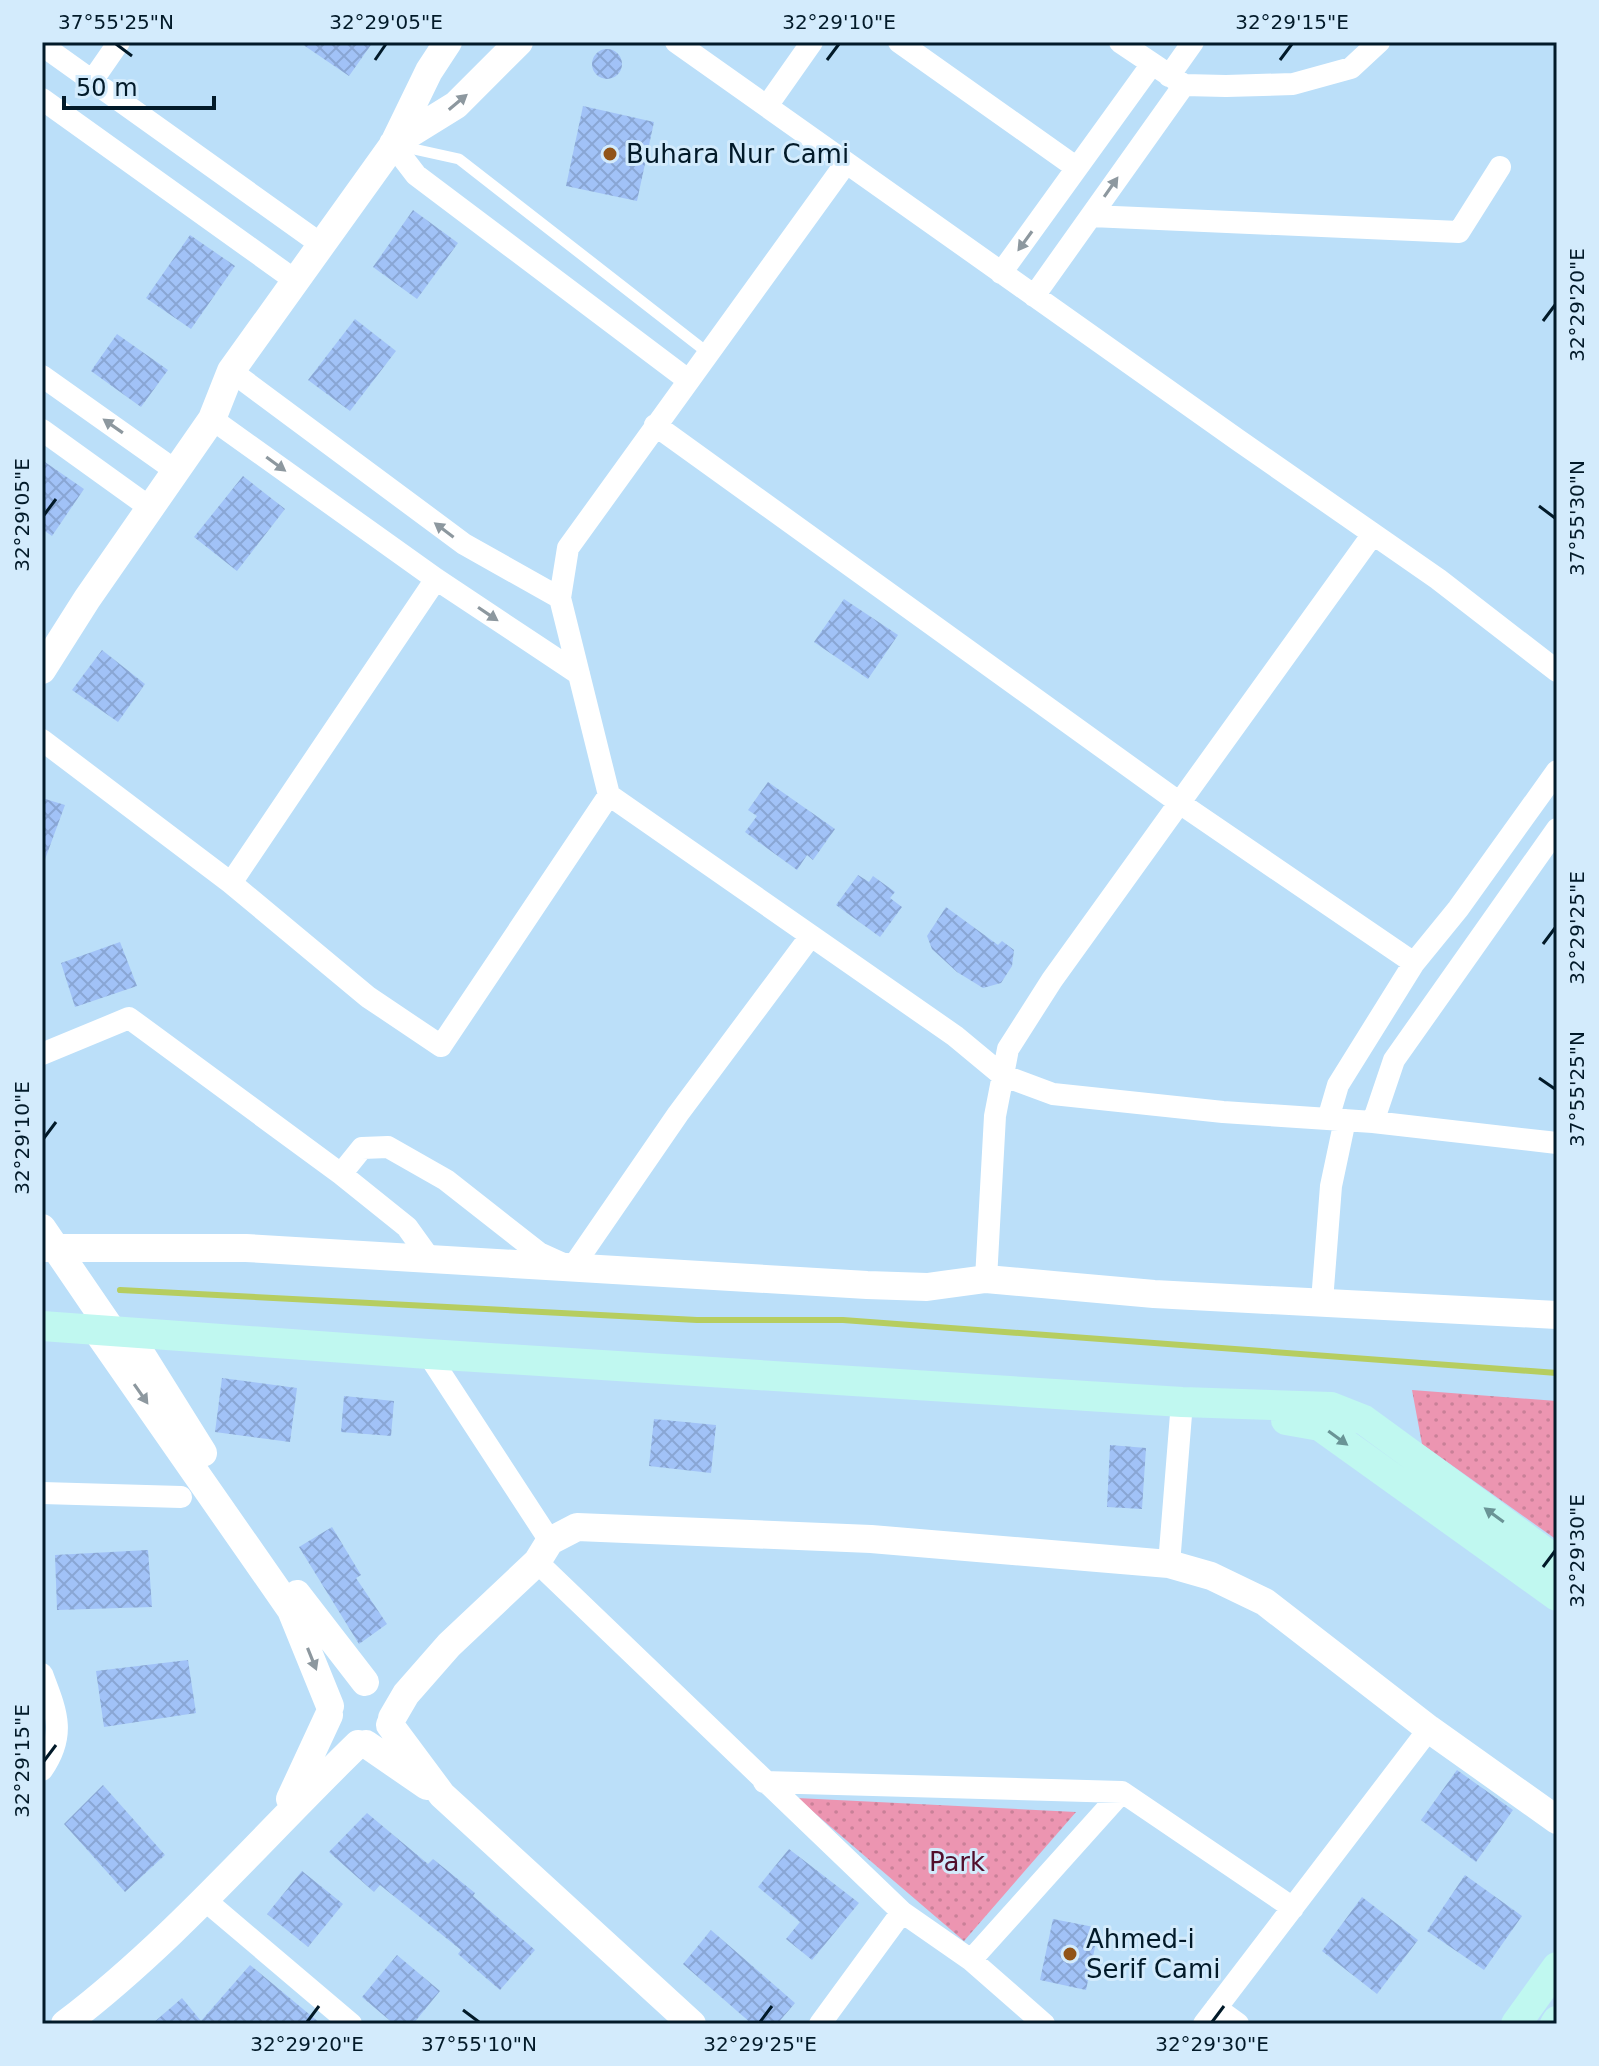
<svg xmlns="http://www.w3.org/2000/svg" width="1599" height="2066" viewBox="0 0 1599 2066" font-family="'DejaVu Sans',sans-serif">
<defs>
<pattern id="grass-dots" width="8" height="8" patternUnits="userSpaceOnUse" patternTransform="scale(2)"><rect width="8" height="8" fill="#ec95b1"/><path d="M2 2h.1M6 6h.1" fill="none" stroke="#c98098" stroke-width="1.8" stroke-linecap="round"/></pattern>
<pattern id="building-cross-hatch" width="8" height="8" patternUnits="userSpaceOnUse" patternTransform="scale(2)"><rect width="8" height="8" fill="#a1c2f7"/><path d="M0 0l8 8M0 8l8-8" fill="none" stroke="#89a6d4"/></pattern>
</defs>
<rect width="100%" height="100%" fill="#bbdff9"/>
<!-- grass -->
<path fill="url(#grass-dots)" d="M1412 1390 1557 1401V1540L1422 1444Z
M797 1798 1076 1812 964 1941Z"/>
<g fill="none" stroke-linecap="round" stroke-linejoin="round">
<!-- stream -->
<path stroke="#b6cd60" stroke-width="6" d="M120 1290 697 1320H843L1557 1373"/>
</g>
<!-- building -->
<path fill="url(#building-cross-hatch)" d="M299 42H373L349 76Z
M592 64a15 15 0 1 1 30 0a15 15 0 1 1-30 0Z
M583 106 654 122 637 201 566 186Z
M413 210 458 243 417 299 373 267Z
M190 235 235 266 191 329 146 298Z
M355 319 396 351 350 411 308 380Z
M117 334 168 370 141 407 91 371Z
M42 460 84 489 52 536 42 529Z
M243 476 285 509 237 571 194 537Z
M844 599 898 635 868 679 814 642Z
M102 650 145 684 118 722 72 690Z
M768 782 835 829 813 860 807 855 797 870 745 832 757 816 748 810Z
M42 798 65 805 44 862H42Z
M858 875 869 882 873 876 895 892 890 898 902 907 880 937 836 905Z
M946 907 998 945 1002 941 1014 950 1012 966 1001 983 983 988 957 972 932 949 927 936Z
M120 942 137 986 75 1007 61 963Z
M222 1378 297 1388 290 1442 215 1432Z
M344 1396 394 1401 391 1436 341 1432Z
M654 1419 716 1425 711 1473 649 1466Z
M1110 1445 1146 1448 1142 1509 1107 1507Z
M332 1527 361 1575 356 1578 387 1624 359 1644 299 1547Z
M148 1550 152 1607 57 1610 55 1555Z
M188 1660 196 1713 104 1727 96 1671Z
M1457 1770 1513 1810 1476 1862 1421 1820Z
M103 1785 165 1855 125 1892 64 1824Z
M367 1813 428 1864 433 1859 475 1893 473 1896 535 1950 500 1990 458 1954 461 1950 380 1885 374 1892 329 1852Z
M789 1849 859 1903 812 1960 786 1939 800 1922 758 1887Z
M302 1871 343 1904 308 1947 267 1914Z
M1465 1875 1522 1916 1484 1970 1427 1931Z
M1362 1897 1418 1940 1377 1994 1322 1951Z
M1053 1919 1099 1928 1086 1990 1040 1980Z
M711 1930 795 2003 777 2024H752L683 1964Z
M397 1955 440 1991 413 2024H394L362 1997Z
M250 1965 321 2024H152L182 1998 201 2021Z"/>
<g fill="none" stroke-linecap="round" stroke-linejoin="round">
<!-- service -->
<path stroke="#fff" stroke-width="11" d="M400 146 459 159 708 353"/>
<!-- minor -->
<path stroke="#fff" stroke-width="22" d="M676 42 1238 440 1438 579 1557 671
M899 42 1077 168
M1120 42 1184 85 1226 86 1293 84 1351 68 1379 42
M42 45 322 245
M1169 76 1193 42
M92 81 119 42
M42 99 296 281
M767 106 812 42
M393 145 416 175 688 380
M846 163 568 548 560 598 609 795 955 1036 1002 1075 1053 1094 1223 1112 1373 1122 1557 1143
M1091 216 1459 232 1500 167
M1001 273 1152 64
M1034 296 1184 85
M231 371 464 544 560 598
M42 376 176 471
M212 419 436 579 579 674
M655 425 1184 806 1414 963
M42 430 149 507
M42 740 231 883 368 997 441 1046 609 795
M231 883 436 579
M42 1054 129 1018 341 1174 407 1227 430 1259
M1328 1119 1338 1085 1414 963 1458 909 1557 771
M1373 1122 1394 1060 1557 829
M341 1174 362 1148 388 1147 446 1180 539 1253 572 1268 678 1114 810 937
M986 1279 995 1116 1008 1049 1052 980 1373 534
M1322 1301 1331 1186 1345 1120
M428 1354 550 1541
M42 1493 181 1497
M537 1562 902 1912 971 1960 1044 2024
M1169 1564 1182 1402
M42 1674C56 1711 67 1734 42 1770
M764 1782 1122 1792 1293 1908
M206 1901 351 2024
M971 1960 1122 1792
M1216 2008 1238 2024
M820 2024 902 1912
M1204 2024 1429 1729"/>
<!-- tertiary -->
<path stroke="#fff" stroke-width="28" d="M393 144 456 105 519 42
M42 670 87 599 212 419 231 371 393 145 429 71 448 42
M42 1228 113 1332
M42 1248H246L867 1285 927 1287 986 1279 1154 1294 1557 1315
M96 1330 291 1610 330 1706
M128 1333 203 1453
M297 1594 365 1682
M392 1718 406 1694 449 1645 537 1562 550 1541 577 1527 871 1539 1169 1564 1211 1576 1265 1602 1429 1729 1557 1820
M390 1725 442 1795 692 2024
M366 1744 427 1786
M290 1799 329 1715
M65 2024C173 1942 261 1838 358 1744"/>
<!-- secondary -->
<path stroke="#c0f8f0" stroke-width="30" d="M42 1326 428 1354 1182 1402 1331 1407 1364 1420 1557 1561
M1286 1420 1320 1426 1557 1596
M1516 2024 1557 1967
M1555 2024 1557 2021"/>
</g>
<!-- one-way arrows -->
<defs><path id="oneway-solid" d="M-6-.8H1V-3.2L6.5 0L1 3.2V.8H-6Z" transform="scale(2)"/></defs>
<g fill="#8d989f">
<use href="#oneway-solid" transform="translate(458 102) rotate(-40)"/>
<use href="#oneway-solid" transform="translate(1111 187) rotate(-55)"/>
<use href="#oneway-solid" transform="translate(1025 241) rotate(126)"/>
<use href="#oneway-solid" transform="translate(113 426) rotate(-145)"/>
<use href="#oneway-solid" transform="translate(276 464) rotate(36)"/>
<use href="#oneway-solid" transform="translate(444 530) rotate(-143)"/>
<use href="#oneway-solid" transform="translate(488 614) rotate(34)"/>
<use href="#oneway-solid" transform="translate(141 1394) rotate(55)"/>
<use href="#oneway-solid" transform="translate(312 1659) rotate(68)"/>
</g>
<g fill="#6a9496">
<use href="#oneway-solid" transform="translate(1338 1438) rotate(36)"/>
<use href="#oneway-solid" transform="translate(1494 1515) rotate(-144)"/>
</g>
<!-- ticks -->
<path fill="none" stroke="#021a29" stroke-width="3" d="M116 44 132 56M375 60 386 44M827 60 839 44M1280 60 1292 44M1543 321 1555 305M1539 506 1555 518M44 515 56 499M1543 944 1555 928M1539 1078 1555 1089M44 1138 56 1122M1543 1567 1555 1551M44 1761 56 1745M463 2010 479 2022M307 2022 319 2006M760 2022 772 2006M1212 2022 1224 2006"/>
<!-- markers -->
<g fill="#915418" stroke="#d3ebfc" stroke-width="3">
<circle cx="610" cy="154" r="8"/>
<circle cx="1070" cy="1954" r="8"/>
</g>
<g text-anchor="middle" dominant-baseline="central" stroke-width="6" stroke-linejoin="round" paint-order="stroke">
<!-- poi labels -->
<g font-size="26" fill="#021a29" stroke="#d3ebfc" text-anchor="start">
<text x="626" y="154">Buhara Nur Cami</text>
<text x="1086" y="1939">Ahmed-i<tspan x="1086" dy="30">Serif Cami</tspan></text>
</g>
<!-- park labels -->
<g font-size="26" fill="#510e2b" stroke="#d3ebfc">
<text x="957" y="1862">Park</text>
</g>
</g>
<!-- border -->
<rect width="1599" height="2066" fill="none" stroke="#d3ebfc" stroke-width="88"/>
<!-- scale -->
<path d="M64 96v12h150v-12" fill="none" stroke="#021a29" stroke-width="4"/>
<text x="76" y="96" font-size="24" fill="#021a29" stroke="#d3ebfc" stroke-width="6" paint-order="stroke">50 m</text>
<rect x="44" y="44" width="1511" height="1978" fill="none" stroke="#021a29" stroke-width="3"/>
<g font-size="20" text-anchor="middle" fill="#021a29">
<text x="116" y="29">37°55'25"N</text>
<text x="386" y="29">32°29'05"E</text>
<text x="839" y="29">32°29'10"E</text>
<text x="1292" y="29">32°29'15"E</text>
<text transform="translate(1577 305) rotate(-90)" y="7">32°29'20"E</text>
<text transform="translate(22 515) rotate(-90)" y="7">32°29'05"E</text>
<text transform="translate(1577 518) rotate(-90)" y="7">37°55'30"N</text>
<text transform="translate(1577 928) rotate(-90)" y="7">32°29'25"E</text>
<text transform="translate(1577 1089) rotate(-90)" y="7">37°55'25"N</text>
<text transform="translate(22 1138) rotate(-90)" y="7">32°29'10"E</text>
<text transform="translate(1577 1551) rotate(-90)" y="7">32°29'30"E</text>
<text transform="translate(22 1761) rotate(-90)" y="7">32°29'15"E</text>
<text x="307" y="2051">32°29'20"E</text>
<text x="479" y="2051">37°55'10"N</text>
<text x="760" y="2051">32°29'25"E</text>
<text x="1212" y="2051">32°29'30"E</text>
</g>
</svg>
